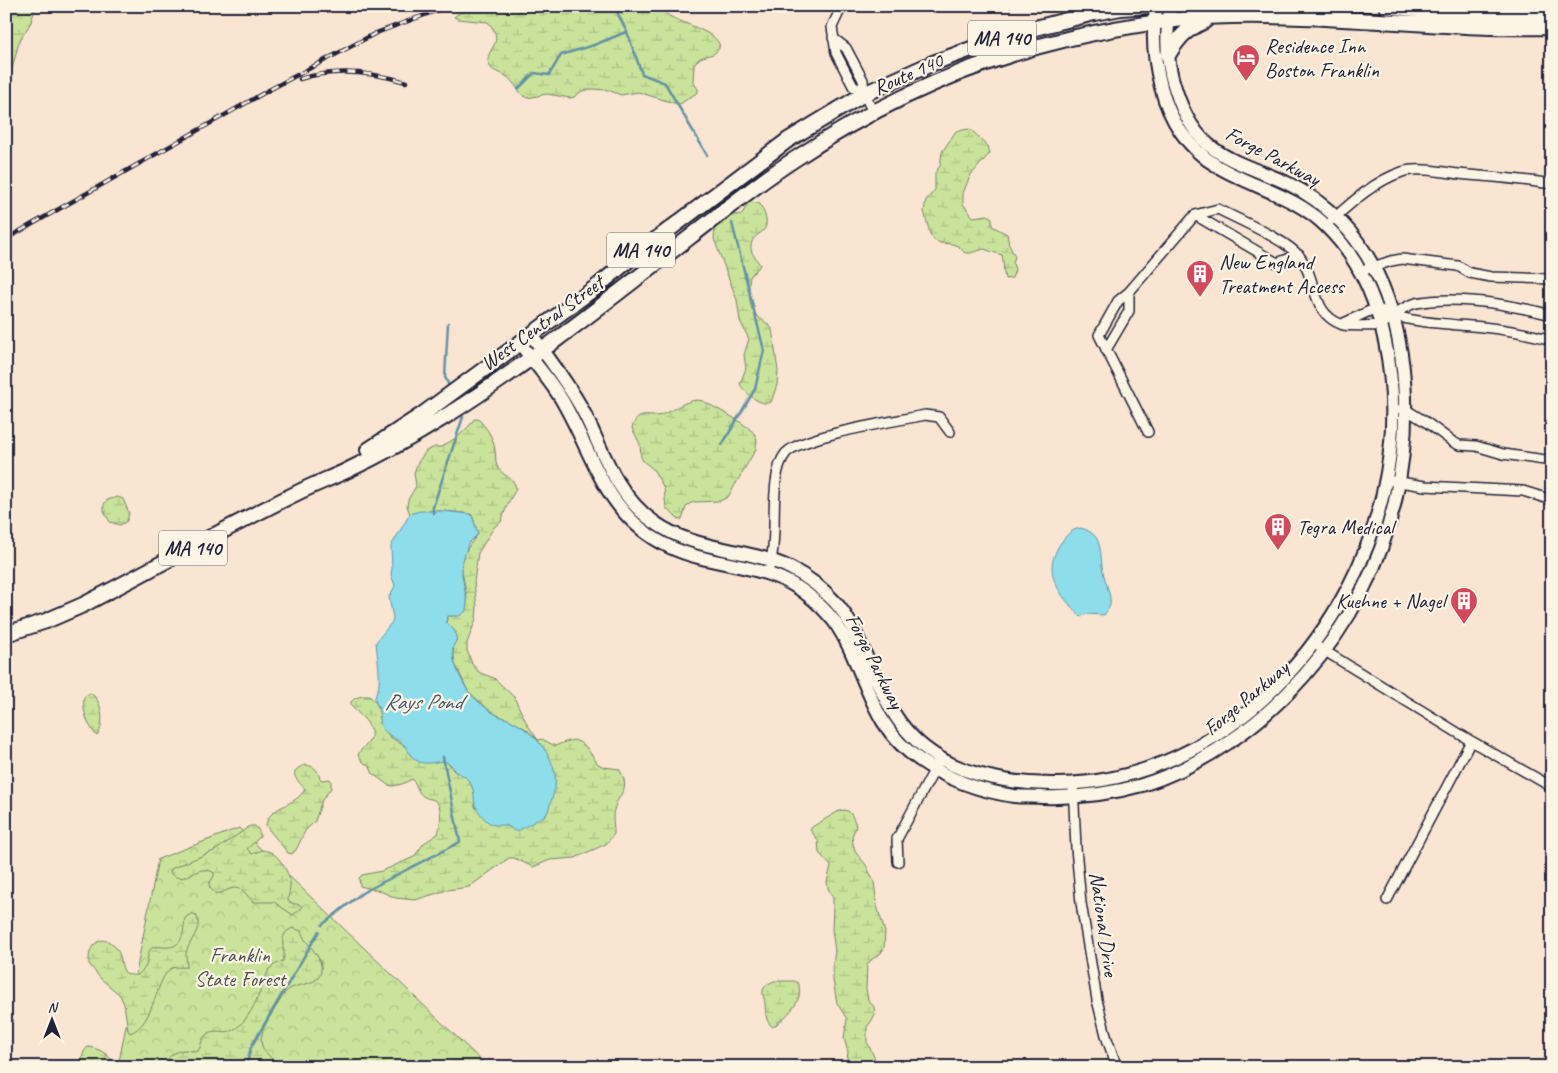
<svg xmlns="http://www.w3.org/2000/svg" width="1558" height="1073" viewBox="0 0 1558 1073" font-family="Caveat,sans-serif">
<defs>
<pattern id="forest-crowns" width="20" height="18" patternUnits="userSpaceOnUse" patternTransform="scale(1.25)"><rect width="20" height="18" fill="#cae39a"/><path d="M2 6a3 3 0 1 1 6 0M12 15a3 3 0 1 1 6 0" fill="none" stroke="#adc286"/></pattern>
<pattern id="wetland-marsh" width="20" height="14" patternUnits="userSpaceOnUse" patternTransform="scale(1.25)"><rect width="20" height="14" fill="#cae39a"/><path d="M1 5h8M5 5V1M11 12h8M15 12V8" fill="none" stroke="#adc286"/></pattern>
</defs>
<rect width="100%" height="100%" fill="#f9e5d1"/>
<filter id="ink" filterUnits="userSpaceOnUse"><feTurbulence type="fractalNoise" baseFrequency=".02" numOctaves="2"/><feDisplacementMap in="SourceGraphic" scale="10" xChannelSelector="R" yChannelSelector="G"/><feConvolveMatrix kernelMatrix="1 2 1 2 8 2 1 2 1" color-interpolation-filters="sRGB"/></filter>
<g filter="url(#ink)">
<!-- forest -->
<path fill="url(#forest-crowns)" stroke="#76826a" d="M239 828 488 1067H118L158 859Z"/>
<!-- wetland -->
<path fill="url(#wetland-marsh)" stroke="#76826a" d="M6 6H36L31 22 19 42 6 92Z
M511 6H657C662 10 667 15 673 18 680 22 731 37 717 51 714 55 708 55 703 57 699 58 697 61 694 64L693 82 698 89V92L680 104 674 103 638 92 621 95 608 90 592 89 582 91 574 97 570 98 547 94 527 98C518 93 515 82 506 76 500 72 492 72 489 65 483 48 508 45 488 22L458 19 454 17C464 7 497 8 511 6Z
M970 129 988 146 990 153 970 176 963 193V204L973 217 988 215 992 218V226L1007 234 1009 245 1015 256 1013 263 1015 270 1012 278 1005 279C1003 271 1004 263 1002 255L984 249 970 253H965L958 246 952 244 940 243 934 240 930 234 924 211 926 200 935 190V173L940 166 942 152 956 131Z
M753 202 760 204C778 237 752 229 751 246 750 253 757 259 760 265 758 270 752 272 750 277 748 283 749 303 752 309 753 312 755 314 757 316 762 321 768 322 772 329L778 371 777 385 771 402C761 407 745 393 740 384L746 368 744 355 749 339 740 321 737 300 714 239 715 227 734 214 737 215 742 214 748 203Z
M697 400 703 401C715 408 753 426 756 437 758 441 756 445 756 449L728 497 720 501 694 502 689 504 686 507 683 517 681 520 678 519 666 508 664 488 653 469 643 461 641 457 640 444 632 428C633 425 634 421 638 418 645 413 653 418 661 415 674 410 684 401 697 400Z
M474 419H478C487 428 493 437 495 450 496 455 495 461 497 466 501 476 515 477 516 489L508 503 501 522 494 527 478 553 474 582 477 607 476 619 467 643V650L472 664 480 673 494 678 514 697 527 724 538 740 542 739 555 746 565 742 574 740 579 742 586 747 598 764 604 767 619 769C632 790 619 791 614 810 612 816 614 827 614 834L606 844 575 858 550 860 533 867 514 858H509L469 887 447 890 415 900 396 898 380 891 360 886 359 878 362 875 382 871 414 857 424 843 438 834C440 826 444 805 434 800 430 798 426 799 423 796 417 792 417 784 412 779L402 784 393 786 388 785 373 774 370 767 362 761 358 755C360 750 364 747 368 743 379 729 360 715 351 706V702L355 698 363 696H369L375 701 379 709 380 723 390 737 406 747 411 756 448 762 453 770 461 773 468 779 474 790 475 807 495 825C504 824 508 824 514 831L555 786 553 769 538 740 526 729 510 720 497 715 488 709 468 691 455 664 453 646 457 639 454 630 446 622 448 616C451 616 456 616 459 615 476 608 460 578 462 565 464 550 470 545 478 534L472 515 470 514C450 511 430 509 410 514L407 506 408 500 416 486 414 473 417 464 426 451 435 447H441L459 436 470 425Z
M118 497 123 499 129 513 127 521 120 525 110 522C106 515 100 507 107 500Z
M90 693C103 699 105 726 97 736 88 726 82 711 84 697Z
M305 765C315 766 318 770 320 779L323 780 330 779 331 781V788L322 800 315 821 305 831 296 850 292 854 288 853 266 826C267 806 297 806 305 789 299 781 285 772 305 765Z
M844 810 848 811 851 814 855 822 856 827 852 836 853 844 856 853 866 865 874 882 877 906 885 932 884 948 881 953 871 960 867 965 866 989 868 1000 874 1007 875 1014 872 1020 867 1027V1042L879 1067H846L848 1052 844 1038 847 1019 837 1003 833 980V966L835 951 832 930 833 906V898L828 888 827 882 831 866 819 853 818 840 810 830 812 827 839 811Z
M250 826H255C259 830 260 833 260 837L247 849 252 854C257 852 262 849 267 851 278 853 288 871 290 881 291 888 288 895 288 901 292 905 297 903 302 906V908L293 915 274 902H253C247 895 241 885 230 889 224 891 222 894 215 893L210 888 209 884 214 876V873C197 861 186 888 170 873L171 869 175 867 216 850Z
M192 913 196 915C204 929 188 941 186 954 186 959 187 963 187 967 183 968 176 966 172 968 156 975 155 1025 130 1033L128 1030 124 1004 120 995 101 979 89 964C89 956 89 948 96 943 106 935 117 946 120 956 122 960 121 967 124 971 127 976 133 975 138 975 142 971 146 968 147 962 148 957 147 952 152 948 155 945 159 947 163 947 184 949 183 933 185 918Z
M293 928 301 931C302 934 304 938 306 941 312 950 323 958 321 971 319 987 296 982 287 991 283 994 281 1000 278 1004 271 1016 258 1031 262 1046 265 1055 275 1059 278 1067H161C167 1059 174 1050 185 1050 190 1050 194 1052 198 1051 201 1047 201 1041 204 1037 213 1026 224 1035 233 1030 252 1020 261 988 269 969L274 965 283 961C287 950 275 935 293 928Z
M774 981H795L799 984C799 988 800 993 799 996 796 1009 782 1020 773 1027 765 1022 766 1013 765 1004 765 999 761 994 764 988 766 984 770 983 774 981Z
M88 1047C98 1048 106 1053 112 1060V1064L109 1067H62C67 1065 75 1065 79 1062 84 1057 82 1051 88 1047Z"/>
<!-- water -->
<path fill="#8eddeb" stroke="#6392a5" d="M419 511H443L470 514 472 515 478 534 468 544 462 564V575L467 602 466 611 459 616H448L446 622C451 627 459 633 456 641 454 645 452 647 453 652 453 664 461 680 468 691 473 698 489 711 497 715 502 718 507 718 512 721 535 733 559 759 555 788 553 796 550 805 547 814L518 831H514C504 820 499 829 490 823 485 821 480 813 477 809 473 803 475 796 473 790 471 781 464 774 455 772L451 765 444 761C432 762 422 767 412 757 408 753 408 748 403 744 396 738 388 736 382 728 379 722 381 715 379 709 378 705 375 703 375 698 375 693 379 690 379 684 380 670 377 655 376 642L392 622 393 618 389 597 395 586 391 574 392 569 391 546 410 514Z
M1081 528C1088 530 1093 533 1097 539 1101 548 1101 557 1102 566 1103 577 1112 595 1110 605 1109 609 1106 612 1104 615L1086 614 1081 617C1075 612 1070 605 1065 599 1051 580 1047 565 1060 544 1066 536 1071 529 1081 528Z"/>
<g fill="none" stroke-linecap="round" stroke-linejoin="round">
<!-- stream -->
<path stroke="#6392a5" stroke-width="2.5" d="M614 6 627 32 642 74 665 83 707 155
M518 89 534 73 549 75 561 55 594 45 626 32
M448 323 445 377 449 386
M722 445 755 389 764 350 732 223
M433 513V507L463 417
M322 925 362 893 460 842 443 757
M246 1067 251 1047 319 931"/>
<defs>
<path id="street" d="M842 6 832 27 836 53 853 86 864 94
M833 38 846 48 863 80 864 94 873 112
M1195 215 1277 263 1299 255
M1332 220C1352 202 1375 181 1402 172 1417 167 1443 172 1459 174 1490 177 1521 179 1552 184
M1367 269 1391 261 1402 259 1458 266 1470 273 1491 277 1552 279
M1344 323 1376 308C1405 322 1427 322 1458 325 1490 327 1521 331 1552 340
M1106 350 1129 311V292
M1401 409H1405L1426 422 1453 442 1459 445 1476 446 1503 454 1552 461
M1148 432 1099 335 1118 301 1129 292 1195 215 1218 209C1239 220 1287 240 1300 257 1318 280 1310 314 1343 325 1347 326 1376 326 1381 325 1384 324 1387 320 1390 318 1398 311 1405 306 1416 303 1456 295 1512 305 1552 315
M1393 481 1425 486 1523 491 1552 500
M770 566C777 538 772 510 776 482 777 473 780 460 786 453 803 435 897 421 925 415L939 417 950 432
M1320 648 1471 741
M1073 784 1076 848 1081 903 1097 1000 1107 1039 1117 1067
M898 862 897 839 937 765
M1387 900 1471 741 1552 787"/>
<path id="secondary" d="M531 334C549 359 568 383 582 409 603 449 615 495 654 522 695 552 746 547 790 568 806 576 822 588 834 601 851 619 859 641 869 663 888 709 906 743 953 765 983 779 1026 785 1059 784 1226 782 1361 630 1387 473 1401 392 1388 287 1327 227 1295 195 1253 188 1217 166 1188 149 1169 119 1161 87 1154 60 1151 33 1157 6
M520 343C534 363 551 381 563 402 595 458 606 517 670 547 715 568 768 562 808 595 818 603 826 611 834 621 867 668 867 725 920 760 947 779 981 791 1014 796 1023 797 1033 796 1042 797 1075 798 1110 794 1142 785 1265 746 1368 626 1395 501 1415 410 1409 293 1341 222 1326 207 1308 193 1289 184 1264 172 1236 165 1214 149 1194 135 1182 111 1175 88 1166 61 1165 34 1171 6"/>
<path id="primary" d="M1386 6C1441 12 1496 16 1552 14
M1168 55C1179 37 1185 30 1205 21
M368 450 423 414 599 285 630 259 788 140 864 94 933 63 1012 34 1094 13 1121 8 1147 6
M6 634 46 621 83 605C156 567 227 527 301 491 315 484 331 478 346 471 380 455 414 436 446 416 531 362 610 299 690 237 724 211 759 182 795 159 879 103 973 61 1071 38 1124 26 1178 17 1233 16 1339 14 1445 30 1552 27"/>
</defs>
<!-- street casing -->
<use href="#street" stroke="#22223b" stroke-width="12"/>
<!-- secondary casing -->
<use href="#secondary" stroke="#22223b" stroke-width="16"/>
<!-- primary casing -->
<use href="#primary" stroke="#22223b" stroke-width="18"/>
<!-- street -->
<use href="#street" stroke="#fcf5e5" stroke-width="9"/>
<!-- secondary -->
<use href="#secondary" stroke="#fcf5e5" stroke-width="12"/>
<!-- primary -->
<use href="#primary" stroke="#fcf5e5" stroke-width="14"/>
<defs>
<path id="rail" d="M300 79C335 68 371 72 406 82
M6 239 269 90 376 33 449 6"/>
</defs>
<!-- rail casing -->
<use href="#rail" stroke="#22223b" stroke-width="4.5"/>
<!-- rail -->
<use href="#rail" stroke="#fcf5e5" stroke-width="2.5" stroke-dasharray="8" stroke-linecap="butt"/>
</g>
</g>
<!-- icons -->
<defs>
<symbol id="hotel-pin" viewBox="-11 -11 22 30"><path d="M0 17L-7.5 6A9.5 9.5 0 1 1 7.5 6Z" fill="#d1495b" stroke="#fcf5e5"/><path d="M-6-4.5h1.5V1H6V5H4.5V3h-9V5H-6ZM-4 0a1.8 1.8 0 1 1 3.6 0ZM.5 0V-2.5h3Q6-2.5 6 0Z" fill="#fff"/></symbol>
<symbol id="building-pin" viewBox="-11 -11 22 30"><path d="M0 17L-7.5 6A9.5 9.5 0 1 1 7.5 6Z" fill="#d1495b" stroke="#fcf5e5"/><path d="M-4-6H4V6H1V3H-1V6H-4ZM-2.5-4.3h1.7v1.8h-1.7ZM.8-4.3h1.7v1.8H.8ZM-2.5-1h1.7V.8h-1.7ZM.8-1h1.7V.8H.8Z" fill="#fff"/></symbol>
</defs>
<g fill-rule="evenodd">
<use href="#hotel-pin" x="1230" y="42" width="32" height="43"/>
<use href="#building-pin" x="1184" y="258" width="32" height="43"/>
<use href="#building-pin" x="1262" y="511" width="32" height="43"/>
<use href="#building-pin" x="1448" y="585" width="32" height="43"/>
</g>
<g text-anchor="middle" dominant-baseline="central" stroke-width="4.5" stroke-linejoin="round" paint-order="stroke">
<!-- shield labels -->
<g fill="#fcf5e5" stroke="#63616e" stroke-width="1">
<rect x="968" y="20.5" width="68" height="35" rx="4"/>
<rect x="607" y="232.5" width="68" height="35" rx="4"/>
<rect x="159" y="530.5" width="68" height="35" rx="4"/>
</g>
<g font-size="20" font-weight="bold" fill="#22223b">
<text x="1002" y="38">MA 140</text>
<text x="641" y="250">MA 140</text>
<text x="193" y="548">MA 140</text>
</g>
<!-- poi labels -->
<g font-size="21" fill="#22223b" stroke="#fcf5e5" text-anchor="start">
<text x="1265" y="46">Residence Inn<tspan x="1265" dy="24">Boston Franklin</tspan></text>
<text x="1219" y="262">New England<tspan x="1219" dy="24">Treatment Access</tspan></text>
<text x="1297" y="527">Tegra Medical</text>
<text x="1445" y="601" text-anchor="end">Kuehne + Nagel</text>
</g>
<!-- street labels -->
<g font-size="21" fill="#22223b" stroke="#fcf5e5">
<text transform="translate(908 74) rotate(-24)">Route 140</text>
<text transform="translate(1273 156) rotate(28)">Forge Parkway</text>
<text transform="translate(542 323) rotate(-36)">West Central Street</text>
<text transform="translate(875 661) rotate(63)">Forge Parkway</text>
<text transform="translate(1246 698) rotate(-40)">Forge Parkway</text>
<text transform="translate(1104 924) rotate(82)">National Drive</text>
</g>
<!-- park labels -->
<g font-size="21" fill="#4c5253" stroke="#fcf5e5">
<text x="240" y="955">Franklin<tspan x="240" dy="24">State Forest</tspan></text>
</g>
<!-- water labels -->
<g font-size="22" font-style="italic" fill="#425a70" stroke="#fcf5e5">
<text x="423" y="702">Rays Pond</text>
</g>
</g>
<!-- margin -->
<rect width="1558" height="1073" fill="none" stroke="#fcf5e5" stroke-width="25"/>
<rect x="12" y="12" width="1533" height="1048" fill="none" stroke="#22223b" stroke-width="2" filter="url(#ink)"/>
<!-- north arrow -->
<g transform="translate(52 1020)" stroke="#fcf5e5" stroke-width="4" paint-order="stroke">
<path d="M0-4L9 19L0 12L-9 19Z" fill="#22223b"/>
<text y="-8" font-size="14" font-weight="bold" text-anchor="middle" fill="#22223b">N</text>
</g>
</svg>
